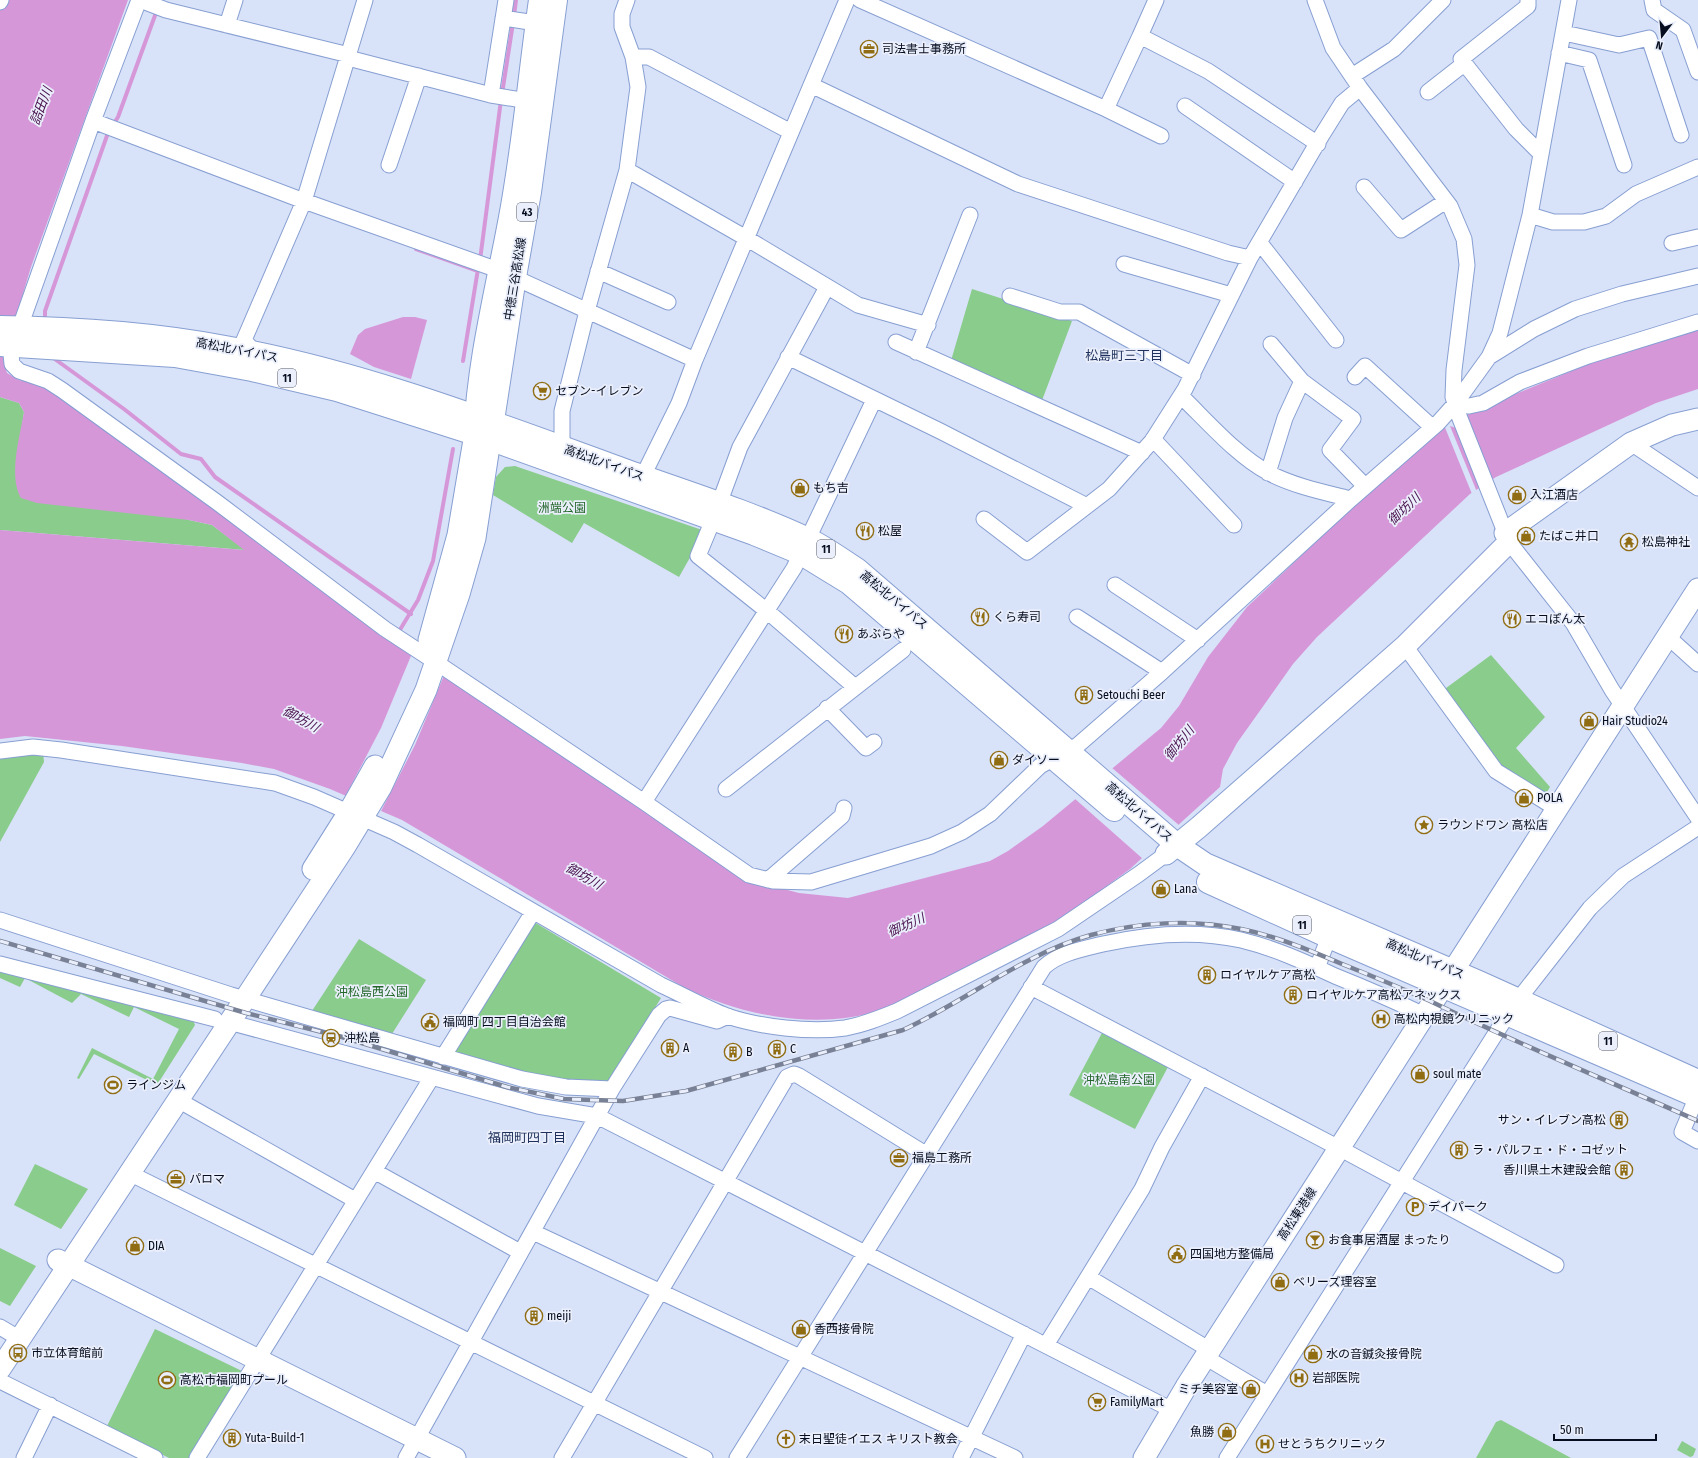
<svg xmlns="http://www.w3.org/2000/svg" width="1698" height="1458" viewBox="0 0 1698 1458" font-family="'Fira Sans Condensed','Noto Sans JP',sans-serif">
<rect width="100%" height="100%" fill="#d8e2f8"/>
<!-- green -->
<path fill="#89cc8b" d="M972 289 1072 321 1041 403 950 364Z
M0 397 19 403 24 412 16 466 189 520 212 525 245 550 0 530Z
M515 466 705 531 679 577 584 523 572 543 493 495 496 477 505 467Z
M1491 655 1545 717 1516 748 1550 787 1544 797 1499 769 1442 691Z
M43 752 44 762 0 842V755Z
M534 922 661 998 608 1084 566 1083 453 1054Z
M359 939 426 980 390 1037 310 1014Z
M0 969 193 1020 195 1025 157 1085 94 1054 79 1079 77 1078 92 1048 153 1079 179 1029 134 1007 129 1017 81 994 72 1003 25 978 20 987 0 978Z
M1103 1031 1169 1065 1135 1129 1069 1095Z
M35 1164 88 1189 61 1229 14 1205Z
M0 1248 36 1266 10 1306 0 1301Z
M155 1329 244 1372 192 1458H169L107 1426Z
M1501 1420 1571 1458H1476L1496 1422Z
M1682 1441 1696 1449 1693 1456 1690 1457 1677 1450Z"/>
<!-- water -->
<path fill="#d697d9" d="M2 0H128L31 267 3 360 7 373 19 380 48 386 750 880 799 893 848 898 967 867 990 861 1008 851 1043 826 1161 728 1179 706 1208 657 1247 607 1405 458 1439 429 1469 413 1596 361 1698 326V389L1656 403 1496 477 1470 494 1317 637 1293 664 1237 743 1223 769 1220 787 1130 869 1063 918 899 1002C883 1008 868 1015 852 1017 796 1026 735 1012 685 988L402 820 330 789 274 769 242 763 122 746 25 736 0 739V530L244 550 212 525 189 520 37 503 21 498C8 476 20 436 24 412L19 403 0 397V5Z
M403 317H415L427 320 411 379 374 367 350 354 358 335 365 329Z"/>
<!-- pier -->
<path fill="#d8e2f8" d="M1469 411 1467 419 1456 428 1450 426 1477 492 1472 494 1444 425Z
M413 651 445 673 415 745 380 813 345 797 381 728Z
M1111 767 1180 826 1143 859 1074 798Z"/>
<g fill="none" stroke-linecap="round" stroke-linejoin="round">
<!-- stream -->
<path stroke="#d697d9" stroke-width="4" d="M514 16 516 0
M502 94 513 23
M113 125 118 117 157 10
M416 249 478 271
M480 260 501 100
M45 322V311L109 130
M52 357 124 409 181 454 201 459 215 477 411 614
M463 361 478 269
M398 633 418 600 433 561 453 449"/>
<defs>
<path id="street" d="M140 0 166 10 349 55
M860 0 1106 109 1140 36 1208 71 1318 144
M1315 0 1333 48 1360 88 1450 206 1464 239 1467 265 1454 370 1453 397 1459 416 1509 542 1573 623 1612 690 1698 818
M1528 0V6L1461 59 1516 129 1541 154
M1652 0 1654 10 1683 30 1698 72
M0 2 1 0
M503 18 536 23
M227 25 235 0
M1564 33 1619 45 1649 38 1681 135
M1140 36 1156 0
M1559 53 1589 60 1624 165
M633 57H649L791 132
M348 58 491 95 528 101
M1352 76 1394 49 1443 0
M811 85 1018 184 1228 253 1250 258
M1428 92 1465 63
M491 95 506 0
M1185 106 1295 182
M1106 109 1161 136
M93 121 304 201 498 270 695 360
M389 165 419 76
M627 170 746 238 858 305 928 325
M1364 187 1401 230 1446 201
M1530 215 1553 222H1584L1606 216 1636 194 1698 167
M1260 243 1336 340
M1672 243 1698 237
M1124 264 1231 295
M598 271 668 302
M1010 296 1060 312H1079L1193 375
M20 327 93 121 139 0
M896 342 1142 453
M14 345 11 354 12 364 19 371 48 381 62 390 218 503 385 629 443 667 644 802 749 875 773 881 811 882 931 846 962 832 990 814 1040 766 1078 745 1162 672 1351 499 1438 423 1455 404 1489 357 1500 333 1530 215 1569 0
M916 352 970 215
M255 353 244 340 304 201 365 0
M788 357 940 431 1087 506
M1489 357 1534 329 1575 309 1622 294 1698 276
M1355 377 1365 366 1432 427
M1302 381 1353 419 1330 450 1365 486
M1181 396C1207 421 1237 456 1269 473 1294 486 1323 492 1351 499
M1455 404 1469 406 1483 403 1520 382 1588 356 1698 322
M1153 439 1234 525
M1631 443 1698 488
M560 447 562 438V411L587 311 627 170 638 87 633 57 622 27V14L627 0
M1268 473 1285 418 1302 381 1271 344
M639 484 679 403 695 360 847 0
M719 504 740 447 827 287
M984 519 1027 552 1109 489 1152 441 1185 389 1250 258 1322 135 1342 103 1360 88
M713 520 698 556 767 611 855 687
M1115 585 1198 640
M1077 617 1162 672
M1667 636 1698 664
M1405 646 1496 771 1557 809
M827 708 866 748 874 742
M0 751 33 747 61 750 275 783 314 797 394 832 418 845 661 985C683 995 704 1007 727 1016 760 1027 810 1033 845 1028 863 1025 880 1018 897 1011L1058 929 1139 874 1166 854
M726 789 903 650
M644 802 794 568 874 400
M768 880 842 816 844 808
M0 920 231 995 522 1079 566 1087 612 1089
M0 964 215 1019
M1317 968 1332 929
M1031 987 1339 1148 1556 1265
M1518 1000 1590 908 1623 876 1698 827
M229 1022 538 1106 597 1116 1172 1410
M443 1057 533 912
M1698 1094 1682 1132 1698 1141
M178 1100 355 1200
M374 1171 520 1252
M129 1173 705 1458
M533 1232 1015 1458
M1088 1277 1210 1350
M0 1327 20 1339
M1046 1345 1142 1189 1162 1147 1202 1076
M1205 1357 1267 1394
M0 1381 155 1458
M24 1458 50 1405
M197 1458 432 1077
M406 1458 612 1089 659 1015 666 1009 670 1008 717 1021 728 1016
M562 1458 787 1077 794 1074 799 1076 927 1155
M737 1458 1044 967C1059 953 1083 949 1103 944 1148 934 1196 930 1241 940 1274 948 1305 962 1335 976 1365 988 1395 1001 1424 1015
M961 1458 1024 1334
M1227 1458 1508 1014"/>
<path id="secondary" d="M1505 533 1631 443 1672 425 1698 419
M429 640 458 535 475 434
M1166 854 1199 827 1405 646 1509 542
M313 869 349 812 375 766
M58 1260 455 1458
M0 1369 243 1002 344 848 381 787 426 690 459 594 475 538 490 440
M1144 1458 1186 1387 1698 589"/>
<path id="primary" d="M475 434C478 364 495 296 508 228 523 153 529 76 540 0
M490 440 515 277 530 192 556 0"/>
<path id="highway" d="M0 327C75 328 151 333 225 347 361 371 492 422 622 469 683 491 748 511 808 539 825 547 841 559 858 570L1177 845 1205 864 1479 982 1698 1081
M0 345 175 356 252 370 337 390 475 434 754 534 800 553 849 583 869 600 1114 810
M1208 882 1329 937 1698 1097"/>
</defs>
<!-- street casing -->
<use href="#street" stroke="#879fd2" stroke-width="17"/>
<!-- secondary casing -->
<use href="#secondary" stroke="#879fd2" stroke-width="23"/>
<!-- primary casing -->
<use href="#primary" stroke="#879fd2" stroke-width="24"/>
<!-- highway casing -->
<use href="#highway" stroke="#879fd2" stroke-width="24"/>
<!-- street -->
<use href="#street" stroke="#fff" stroke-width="15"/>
<!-- secondary -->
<use href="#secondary" stroke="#fff" stroke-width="21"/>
<!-- primary -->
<use href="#primary" stroke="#fff" stroke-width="22"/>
<!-- highway -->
<use href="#highway" stroke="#fff" stroke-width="22"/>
<defs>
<path id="rail" d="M0 941 246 1013 342 1037 507 1087 564 1099 623 1101 686 1091 903 1030C966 1001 1023 954 1091 935 1139 922 1192 919 1241 929 1276 936 1309 950 1342 964 1372 976 1401 988 1430 1001 1518 1044 1609 1081 1698 1121"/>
</defs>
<!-- rail casing -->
<use href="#rail" stroke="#788195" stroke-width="4.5"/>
<!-- rail -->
<use href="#rail" stroke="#eaeffb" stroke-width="3" stroke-dasharray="9" stroke-linecap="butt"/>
</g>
<!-- icons -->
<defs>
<symbol id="office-ring" viewBox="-11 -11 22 22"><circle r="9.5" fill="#eaeffb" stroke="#906d13" stroke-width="1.5"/><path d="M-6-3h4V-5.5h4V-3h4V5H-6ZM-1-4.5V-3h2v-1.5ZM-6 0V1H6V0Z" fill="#906d13"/></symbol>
<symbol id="supermarket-ring" viewBox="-11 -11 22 22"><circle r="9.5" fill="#eaeffb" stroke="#906d13" stroke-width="1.5"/><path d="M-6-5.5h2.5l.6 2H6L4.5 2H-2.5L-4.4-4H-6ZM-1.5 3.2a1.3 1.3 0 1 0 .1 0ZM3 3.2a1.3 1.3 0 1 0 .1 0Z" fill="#906d13"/></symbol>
<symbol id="shop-ring" viewBox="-11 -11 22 22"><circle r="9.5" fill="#eaeffb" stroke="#906d13" stroke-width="1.5"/><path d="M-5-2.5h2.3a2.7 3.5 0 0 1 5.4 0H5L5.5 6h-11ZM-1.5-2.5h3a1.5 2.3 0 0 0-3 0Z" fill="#906d13"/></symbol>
<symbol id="restaurant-ring" viewBox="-11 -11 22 22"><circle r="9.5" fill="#eaeffb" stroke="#906d13" stroke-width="1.5"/><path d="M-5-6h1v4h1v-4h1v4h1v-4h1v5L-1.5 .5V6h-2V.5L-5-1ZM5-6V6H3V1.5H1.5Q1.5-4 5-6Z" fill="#906d13"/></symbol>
<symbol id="temple-ring" viewBox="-11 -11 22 22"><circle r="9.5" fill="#eaeffb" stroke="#906d13" stroke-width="1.5"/><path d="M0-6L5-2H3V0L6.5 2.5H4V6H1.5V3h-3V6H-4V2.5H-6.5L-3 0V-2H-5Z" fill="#906d13"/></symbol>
<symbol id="building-ring" viewBox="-11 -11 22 22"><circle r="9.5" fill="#eaeffb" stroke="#906d13" stroke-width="1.5"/><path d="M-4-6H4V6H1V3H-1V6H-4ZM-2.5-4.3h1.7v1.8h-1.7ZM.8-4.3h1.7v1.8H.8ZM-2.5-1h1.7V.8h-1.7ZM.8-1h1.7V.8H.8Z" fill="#906d13"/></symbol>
<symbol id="sight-ring" viewBox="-11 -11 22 22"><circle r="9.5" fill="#eaeffb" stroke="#906d13" stroke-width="1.5"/><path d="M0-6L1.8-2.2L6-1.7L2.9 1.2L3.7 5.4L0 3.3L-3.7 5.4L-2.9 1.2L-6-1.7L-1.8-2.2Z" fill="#906d13"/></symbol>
<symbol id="hospital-ring" viewBox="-11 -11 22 22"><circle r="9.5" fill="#eaeffb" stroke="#906d13" stroke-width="1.5"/><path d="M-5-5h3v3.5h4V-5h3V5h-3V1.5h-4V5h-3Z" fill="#906d13"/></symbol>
<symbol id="civic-ring" viewBox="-11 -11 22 22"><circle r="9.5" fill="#eaeffb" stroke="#906d13" stroke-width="1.5"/><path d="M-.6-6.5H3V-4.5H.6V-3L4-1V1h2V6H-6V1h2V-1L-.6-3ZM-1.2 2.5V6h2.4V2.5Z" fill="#906d13"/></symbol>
<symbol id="station-ring" viewBox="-11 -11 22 22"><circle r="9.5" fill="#eaeffb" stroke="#906d13" stroke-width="1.5"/><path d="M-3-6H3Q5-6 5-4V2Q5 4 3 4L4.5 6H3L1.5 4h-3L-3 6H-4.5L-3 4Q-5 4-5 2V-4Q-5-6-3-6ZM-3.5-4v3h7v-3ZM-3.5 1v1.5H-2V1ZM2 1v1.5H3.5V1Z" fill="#906d13"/></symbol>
<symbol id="stadium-ring" viewBox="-11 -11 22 22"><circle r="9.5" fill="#eaeffb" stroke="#906d13" stroke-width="1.5"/><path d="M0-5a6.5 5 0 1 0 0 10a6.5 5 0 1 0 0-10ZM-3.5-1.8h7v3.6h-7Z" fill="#906d13"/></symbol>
<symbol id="parking-ring" viewBox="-11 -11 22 22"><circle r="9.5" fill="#eaeffb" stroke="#906d13" stroke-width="1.5"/><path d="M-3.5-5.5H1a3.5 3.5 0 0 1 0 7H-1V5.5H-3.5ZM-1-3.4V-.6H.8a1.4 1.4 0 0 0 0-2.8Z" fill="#906d13"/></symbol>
<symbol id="bar-ring" viewBox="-11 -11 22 22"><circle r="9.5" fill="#eaeffb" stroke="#906d13" stroke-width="1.5"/><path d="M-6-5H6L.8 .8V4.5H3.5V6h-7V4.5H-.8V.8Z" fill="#906d13"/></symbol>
<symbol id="bus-ring" viewBox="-11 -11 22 22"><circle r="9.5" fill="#eaeffb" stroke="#906d13" stroke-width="1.5"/><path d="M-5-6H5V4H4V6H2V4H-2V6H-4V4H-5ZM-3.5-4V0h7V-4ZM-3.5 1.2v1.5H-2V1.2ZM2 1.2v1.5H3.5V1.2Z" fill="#906d13"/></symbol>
<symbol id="church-ring" viewBox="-11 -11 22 22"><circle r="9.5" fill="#eaeffb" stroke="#906d13" stroke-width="1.5"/><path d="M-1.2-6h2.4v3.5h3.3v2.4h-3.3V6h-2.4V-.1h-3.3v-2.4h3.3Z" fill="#906d13"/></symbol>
</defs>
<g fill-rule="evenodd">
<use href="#office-ring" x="859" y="39" width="20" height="20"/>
<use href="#supermarket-ring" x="532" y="381" width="20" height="20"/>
<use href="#shop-ring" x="790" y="478" width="20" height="20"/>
<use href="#shop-ring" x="1507" y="485" width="20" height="20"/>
<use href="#restaurant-ring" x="855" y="521" width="20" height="20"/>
<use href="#shop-ring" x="1516" y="526" width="20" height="20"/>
<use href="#temple-ring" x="1619" y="532" width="20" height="20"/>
<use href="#restaurant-ring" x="970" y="607" width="20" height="20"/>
<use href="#restaurant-ring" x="1502" y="609" width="20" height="20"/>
<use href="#restaurant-ring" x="834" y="624" width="20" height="20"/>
<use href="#building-ring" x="1074" y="685" width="20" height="20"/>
<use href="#shop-ring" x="1579" y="711" width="20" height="20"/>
<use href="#shop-ring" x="989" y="750" width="20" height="20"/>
<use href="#shop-ring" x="1514" y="788" width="20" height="20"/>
<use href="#sight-ring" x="1414" y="815" width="20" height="20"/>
<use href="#shop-ring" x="1151" y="879" width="20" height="20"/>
<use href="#building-ring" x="1197" y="965" width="20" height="20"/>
<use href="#building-ring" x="1283" y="985" width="20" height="20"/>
<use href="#hospital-ring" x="1371" y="1009" width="20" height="20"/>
<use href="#civic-ring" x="420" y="1012" width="20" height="20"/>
<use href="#station-ring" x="321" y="1028" width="20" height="20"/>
<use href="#building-ring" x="660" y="1038" width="20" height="20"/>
<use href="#building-ring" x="767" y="1039" width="20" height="20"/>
<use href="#building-ring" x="723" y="1042" width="20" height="20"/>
<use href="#shop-ring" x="1410" y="1064" width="20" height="20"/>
<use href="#stadium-ring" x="103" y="1075" width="20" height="20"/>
<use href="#building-ring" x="1609" y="1110" width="20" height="20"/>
<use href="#building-ring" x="1449" y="1140" width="20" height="20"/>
<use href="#office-ring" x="889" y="1148" width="20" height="20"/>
<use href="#building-ring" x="1614" y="1160" width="20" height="20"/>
<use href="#office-ring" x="166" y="1169" width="20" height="20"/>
<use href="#parking-ring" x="1405" y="1197" width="20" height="20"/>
<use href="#bar-ring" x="1305" y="1230" width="20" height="20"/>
<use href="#shop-ring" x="125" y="1236" width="20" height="20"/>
<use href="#civic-ring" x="1167" y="1244" width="20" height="20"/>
<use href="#shop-ring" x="1270" y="1272" width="20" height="20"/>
<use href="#building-ring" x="524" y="1306" width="20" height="20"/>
<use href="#shop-ring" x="791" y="1319" width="20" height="20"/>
<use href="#bus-ring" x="8" y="1343" width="20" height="20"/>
<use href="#shop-ring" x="1303" y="1344" width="20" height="20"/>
<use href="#hospital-ring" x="1289" y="1368" width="20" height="20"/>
<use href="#stadium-ring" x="157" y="1370" width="20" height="20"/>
<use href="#shop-ring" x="1241" y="1379" width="20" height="20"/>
<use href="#supermarket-ring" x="1087" y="1392" width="20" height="20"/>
<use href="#shop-ring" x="1217" y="1422" width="20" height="20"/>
<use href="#building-ring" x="222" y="1428" width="20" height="20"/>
<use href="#church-ring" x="776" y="1429" width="20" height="20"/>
<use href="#hospital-ring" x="1255" y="1434" width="20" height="20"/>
</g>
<g text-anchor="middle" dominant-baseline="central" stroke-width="3.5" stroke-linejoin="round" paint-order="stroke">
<!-- shield labels -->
<g fill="#eaeffb" stroke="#4a5161" stroke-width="1">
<rect x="517" y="203" width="20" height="18" rx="3"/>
<rect x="278" y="369" width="18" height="18" rx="3"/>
<rect x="817" y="540" width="18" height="18" rx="3"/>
<rect x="1293" y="916" width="18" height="18" rx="3"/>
<rect x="1599" y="1032" width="18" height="18" rx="3"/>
</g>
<g font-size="11" font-weight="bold" fill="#060d1f">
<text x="527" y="212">43</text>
<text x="287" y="378">11</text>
<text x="826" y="549">11</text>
<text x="1302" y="925">11</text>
<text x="1608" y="1041">11</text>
</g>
<!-- poi labels -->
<g font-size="12" fill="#060d1f" stroke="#eaeffb" text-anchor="start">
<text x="882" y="49">司法書士事務所</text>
<text x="555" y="391">セブン-イレブン</text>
<text x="813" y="488">もち吉</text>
<text x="1530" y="495">入江酒店</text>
<text x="878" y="531">松屋</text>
<text x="1539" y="536">たばこ井口</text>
<text x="1642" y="542">松島神社</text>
<text x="993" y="617">くら寿司</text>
<text x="1525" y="619">エコぽん太</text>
<text x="857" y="634">あぶらや</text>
<text x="1097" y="695">Setouchi Beer</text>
<text x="1602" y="721">Hair Studio24</text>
<text x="1012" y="760">ダイソー</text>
<text x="1537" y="798">POLA</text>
<text x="1437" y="825">ラウンドワン 高松店</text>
<text x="1174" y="889">Lana</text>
<text x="1220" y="975">ロイヤルケア高松</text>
<text x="1306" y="995">ロイヤルケア高松アネックス</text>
<text x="1394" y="1019">高松内視鏡クリニック</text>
<text x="443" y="1022">福岡町 四丁目自治会館</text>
<text x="344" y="1038">沖松島</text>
<text x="683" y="1048">A</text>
<text x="790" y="1049">C</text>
<text x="746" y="1052">B</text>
<text x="1433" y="1074">soul mate</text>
<text x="126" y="1085">ラインジム</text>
<text x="1606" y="1120" text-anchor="end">サン・イレブン高松</text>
<text x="1472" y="1150">ラ・パルフェ・ド・コゼット</text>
<text x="912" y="1158">福島工務所</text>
<text x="1611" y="1170" text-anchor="end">香川県土木建設会館</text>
<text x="189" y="1179">パロマ</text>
<text x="1428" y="1207">デイパーク</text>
<text x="1328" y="1240">お食事居酒屋 まったり</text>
<text x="148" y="1246">DIA</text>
<text x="1190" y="1254">四国地方整備局</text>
<text x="1293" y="1282">ベリーズ理容室</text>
<text x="547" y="1316">meiji</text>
<text x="814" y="1329">香西接骨院</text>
<text x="31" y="1353">市立体育館前</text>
<text x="1326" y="1354">水の音鍼灸接骨院</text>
<text x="1312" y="1378">岩部医院</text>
<text x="180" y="1380">高松市福岡町プール</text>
<text x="1238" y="1389" text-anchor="end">ミチ美容室</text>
<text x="1110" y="1402">FamilyMart</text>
<text x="1214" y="1432" text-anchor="end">魚勝</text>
<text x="245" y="1438">Yuta-Build-1</text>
<text x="799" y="1439">末日聖徒イエス キリスト教会</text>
<text x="1278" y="1444">せとうちクリニック</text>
</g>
<!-- street labels -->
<g font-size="12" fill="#060d1f" stroke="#eaeffb">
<text transform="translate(515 279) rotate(-81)">中徳三谷高松線</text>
<text transform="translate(237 350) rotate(11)">高松北バイパス</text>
<text transform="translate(604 463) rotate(20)">高松北バイパス</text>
<text transform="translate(894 600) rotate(40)">高松北バイパス</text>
<text transform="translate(1139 812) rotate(41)">高松北バイパス</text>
<text transform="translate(1425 959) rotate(23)">高松北バイパス</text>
<text transform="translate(1297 1214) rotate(-57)">高松東港線</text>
</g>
<!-- park labels -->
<g font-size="12" fill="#236629" stroke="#eaeffb">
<text x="562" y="508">洲端公園</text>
<text x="372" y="992">沖松島西公園</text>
<text x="1119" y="1080">沖松島南公園</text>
</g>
<!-- water labels -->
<g font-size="13" font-style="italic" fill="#48104d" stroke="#eaeffb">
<text transform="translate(41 106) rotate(-69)">詰田川</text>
<text transform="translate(1404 509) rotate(-44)">御坊川</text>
<text transform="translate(301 719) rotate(29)">御坊川</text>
<text transform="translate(1179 743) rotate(-51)">御坊川</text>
<text transform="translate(584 876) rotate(30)">御坊川</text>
<text transform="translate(906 925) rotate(-24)">御坊川</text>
</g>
<!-- neighbourhood labels -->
<g font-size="13" fill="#1e305b" stroke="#eaeffb">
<text x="1124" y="355">松島町三丁目</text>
<text x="527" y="1137">福岡町四丁目</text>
</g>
</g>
<!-- north arrow -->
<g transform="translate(1662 36) rotate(196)" stroke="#eaeffb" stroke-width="3" paint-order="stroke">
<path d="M0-3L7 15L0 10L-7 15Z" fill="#060d1f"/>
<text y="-6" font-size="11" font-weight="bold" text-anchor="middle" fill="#060d1f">N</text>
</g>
<!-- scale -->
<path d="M1554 1434v6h102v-6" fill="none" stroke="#060d1f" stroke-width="2"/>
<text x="1560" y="1434" font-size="12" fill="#060d1f" stroke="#eaeffb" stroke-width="3" paint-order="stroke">50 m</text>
</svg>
